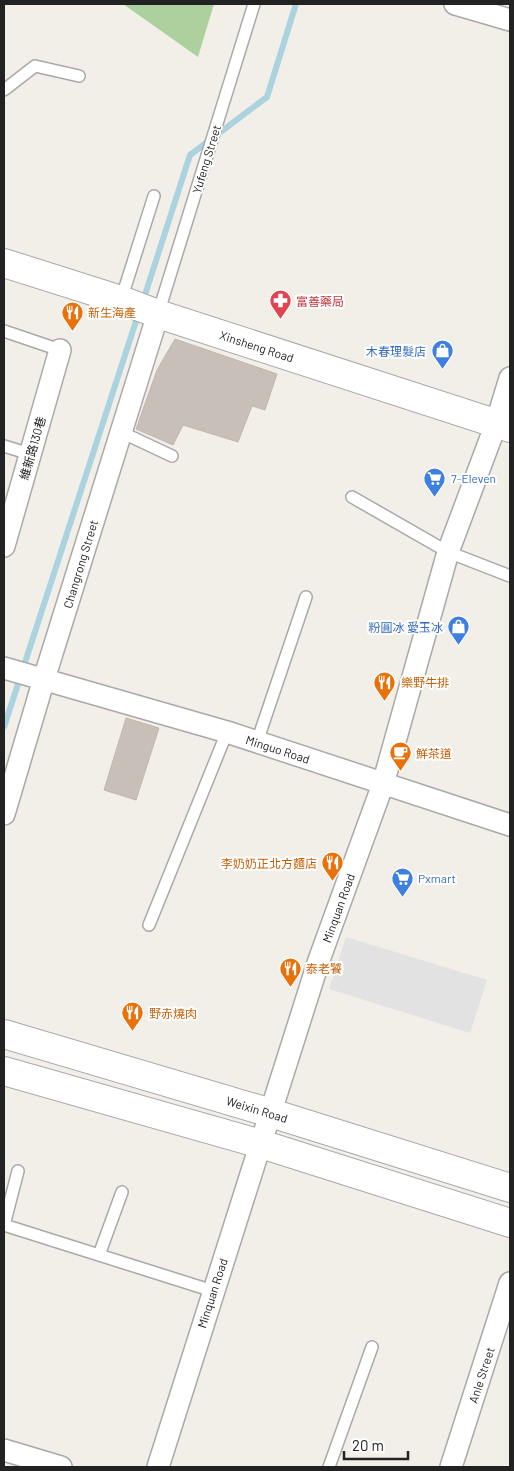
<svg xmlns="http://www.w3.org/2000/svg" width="514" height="1471" viewBox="0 0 514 1471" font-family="Barlow,'Noto Sans TC',sans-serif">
<rect width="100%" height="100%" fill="#f2efe9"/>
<!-- forest -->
<path fill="#add19e" d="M123 4H214L198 57Z"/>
<!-- parking -->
<path fill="#e2e2e2" d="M346 937 487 980 470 1033 329 989Z"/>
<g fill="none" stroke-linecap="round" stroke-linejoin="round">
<!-- stream -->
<path stroke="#aad3df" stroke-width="6" d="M143 301 190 155 267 97 296 4
M4 727 139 312"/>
</g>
<!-- building -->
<path fill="#c7bfb8" stroke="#c4b6ab" d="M175 339 277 374 265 410 252 406 238 442 183 425 173 445 136 429 157 370Z
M126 718 159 728 136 800 104 790Z"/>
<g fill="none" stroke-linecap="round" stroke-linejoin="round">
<defs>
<path id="service" d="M4 90 35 66 79 76
M121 300 154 196
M158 314 254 4
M4 331 60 350
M121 432 172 456
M4 446 30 454
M352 497 448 552 510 576
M257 742 306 597
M149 925 227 732
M4 1225 213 1291
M4 1225 18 1171
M99 1255 122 1192
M329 1467 372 1347"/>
<path id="minor" d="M455 4 510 20
M4 546 60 350
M4 668 227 732 510 825
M4 814 44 679 158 314
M4 1450 61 1467
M158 1467 319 960 383 784 448 552 496 424 510 378
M451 1467 510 1283"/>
<path id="tertiary" d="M4 263 121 300 158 314 510 428
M4 1034 271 1113 510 1188
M4 1071 261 1144 510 1223"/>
</defs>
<!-- service casing -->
<use href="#service" stroke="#a9a9a9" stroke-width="14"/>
<!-- minor casing -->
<use href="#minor" stroke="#a9a9a9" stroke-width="24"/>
<!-- tertiary casing -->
<use href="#tertiary" stroke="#a9a9a9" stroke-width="30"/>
<!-- service -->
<use href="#service" stroke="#fff" stroke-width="11"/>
<!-- minor -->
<use href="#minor" stroke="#fff" stroke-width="21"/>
<!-- tertiary -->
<use href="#tertiary" stroke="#fff" stroke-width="28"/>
</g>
<!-- icons -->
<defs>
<symbol id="pharmacy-pin" viewBox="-11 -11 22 30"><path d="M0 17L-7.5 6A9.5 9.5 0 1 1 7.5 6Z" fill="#e0444e" stroke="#fff"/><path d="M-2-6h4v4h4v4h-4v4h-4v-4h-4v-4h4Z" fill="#fff"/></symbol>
<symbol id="restaurant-pin" viewBox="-11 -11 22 30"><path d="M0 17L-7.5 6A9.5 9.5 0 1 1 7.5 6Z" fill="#e8710a" stroke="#fff"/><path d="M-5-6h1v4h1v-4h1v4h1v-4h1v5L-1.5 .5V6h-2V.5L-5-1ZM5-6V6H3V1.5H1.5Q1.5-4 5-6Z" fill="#fff"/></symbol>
<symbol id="shop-pin" viewBox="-11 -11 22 30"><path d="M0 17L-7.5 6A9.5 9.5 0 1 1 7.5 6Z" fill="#3f7fe0" stroke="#fff"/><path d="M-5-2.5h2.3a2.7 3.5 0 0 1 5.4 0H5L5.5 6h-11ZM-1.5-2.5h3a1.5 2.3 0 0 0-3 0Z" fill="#fff"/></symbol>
<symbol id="supermarket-pin" viewBox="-11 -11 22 30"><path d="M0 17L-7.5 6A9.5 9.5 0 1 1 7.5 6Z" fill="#3f7fe0" stroke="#fff"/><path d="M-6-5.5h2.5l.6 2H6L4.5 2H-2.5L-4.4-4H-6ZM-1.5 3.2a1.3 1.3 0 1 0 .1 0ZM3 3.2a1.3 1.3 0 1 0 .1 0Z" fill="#fff"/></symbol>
<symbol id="cafe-pin" viewBox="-11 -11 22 30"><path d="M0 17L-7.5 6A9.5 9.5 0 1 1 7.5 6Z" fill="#e8710a" stroke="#fff"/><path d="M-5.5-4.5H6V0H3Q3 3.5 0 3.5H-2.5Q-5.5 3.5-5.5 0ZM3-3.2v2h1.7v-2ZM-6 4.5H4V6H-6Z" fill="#fff"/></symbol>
</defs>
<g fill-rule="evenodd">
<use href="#pharmacy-pin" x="268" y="288" width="25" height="34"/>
<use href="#restaurant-pin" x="60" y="300" width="25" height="34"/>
<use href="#shop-pin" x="430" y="338" width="25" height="34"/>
<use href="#supermarket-pin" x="422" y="466" width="25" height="34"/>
<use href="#shop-pin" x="446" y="614" width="25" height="34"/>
<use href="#restaurant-pin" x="372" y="670" width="25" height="34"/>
<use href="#cafe-pin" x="388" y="740" width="25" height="34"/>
<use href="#restaurant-pin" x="320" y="850" width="25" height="34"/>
<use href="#supermarket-pin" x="390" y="866" width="25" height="34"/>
<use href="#restaurant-pin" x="278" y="956" width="25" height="34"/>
<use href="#restaurant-pin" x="120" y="1000" width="25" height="34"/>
</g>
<g text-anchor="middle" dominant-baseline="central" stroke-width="4" stroke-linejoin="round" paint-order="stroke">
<!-- street labels -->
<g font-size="12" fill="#222" stroke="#fff">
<text transform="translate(206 159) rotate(-73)">Yufeng Street</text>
<text transform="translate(257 346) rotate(18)">Xinsheng Road</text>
<text transform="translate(32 448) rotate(-74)">維新路130巷</text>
<text transform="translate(80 564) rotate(-73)">Changrong Street</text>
<text transform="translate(278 749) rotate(18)">Minguo Road</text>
<text transform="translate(338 908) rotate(-70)">Minquan Road</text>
<text transform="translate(257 1109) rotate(17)">Weixin Road</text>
<text transform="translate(212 1293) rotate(-72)">Minquan Road</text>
<text transform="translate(481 1375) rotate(-72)">Anle Street</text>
</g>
<!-- health labels -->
<g font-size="12" fill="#be3a42" stroke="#fff" text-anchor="start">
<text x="296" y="301">富善藥局</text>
</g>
<!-- food labels -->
<g font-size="12" fill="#c56008" stroke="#fff" text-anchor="start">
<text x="88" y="312">新生海產</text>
<text x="401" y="682">樂野牛排</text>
<text x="416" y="753">鮮茶道</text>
<text x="317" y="863" text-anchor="end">李奶奶正北方麵店</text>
<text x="306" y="968">泰老饕</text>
<text x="149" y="1013">野赤燒肉</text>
</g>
<!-- shop labels -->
<g font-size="12" fill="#366cbe" stroke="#fff" text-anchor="end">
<text x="426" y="351">木春理髮店</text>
<text x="451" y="478" text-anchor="start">7-Eleven</text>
<text x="443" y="627">粉圓冰 愛玉冰</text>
<text x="418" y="878" text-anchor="start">Pxmart</text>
</g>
</g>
<!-- border -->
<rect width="514" height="1471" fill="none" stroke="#222222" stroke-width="10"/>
<!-- scale -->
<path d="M344 1451v8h64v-8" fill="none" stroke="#222222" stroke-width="2.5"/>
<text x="352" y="1451" font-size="15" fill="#222222" stroke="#ffffff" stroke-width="4" paint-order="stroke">20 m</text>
</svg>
